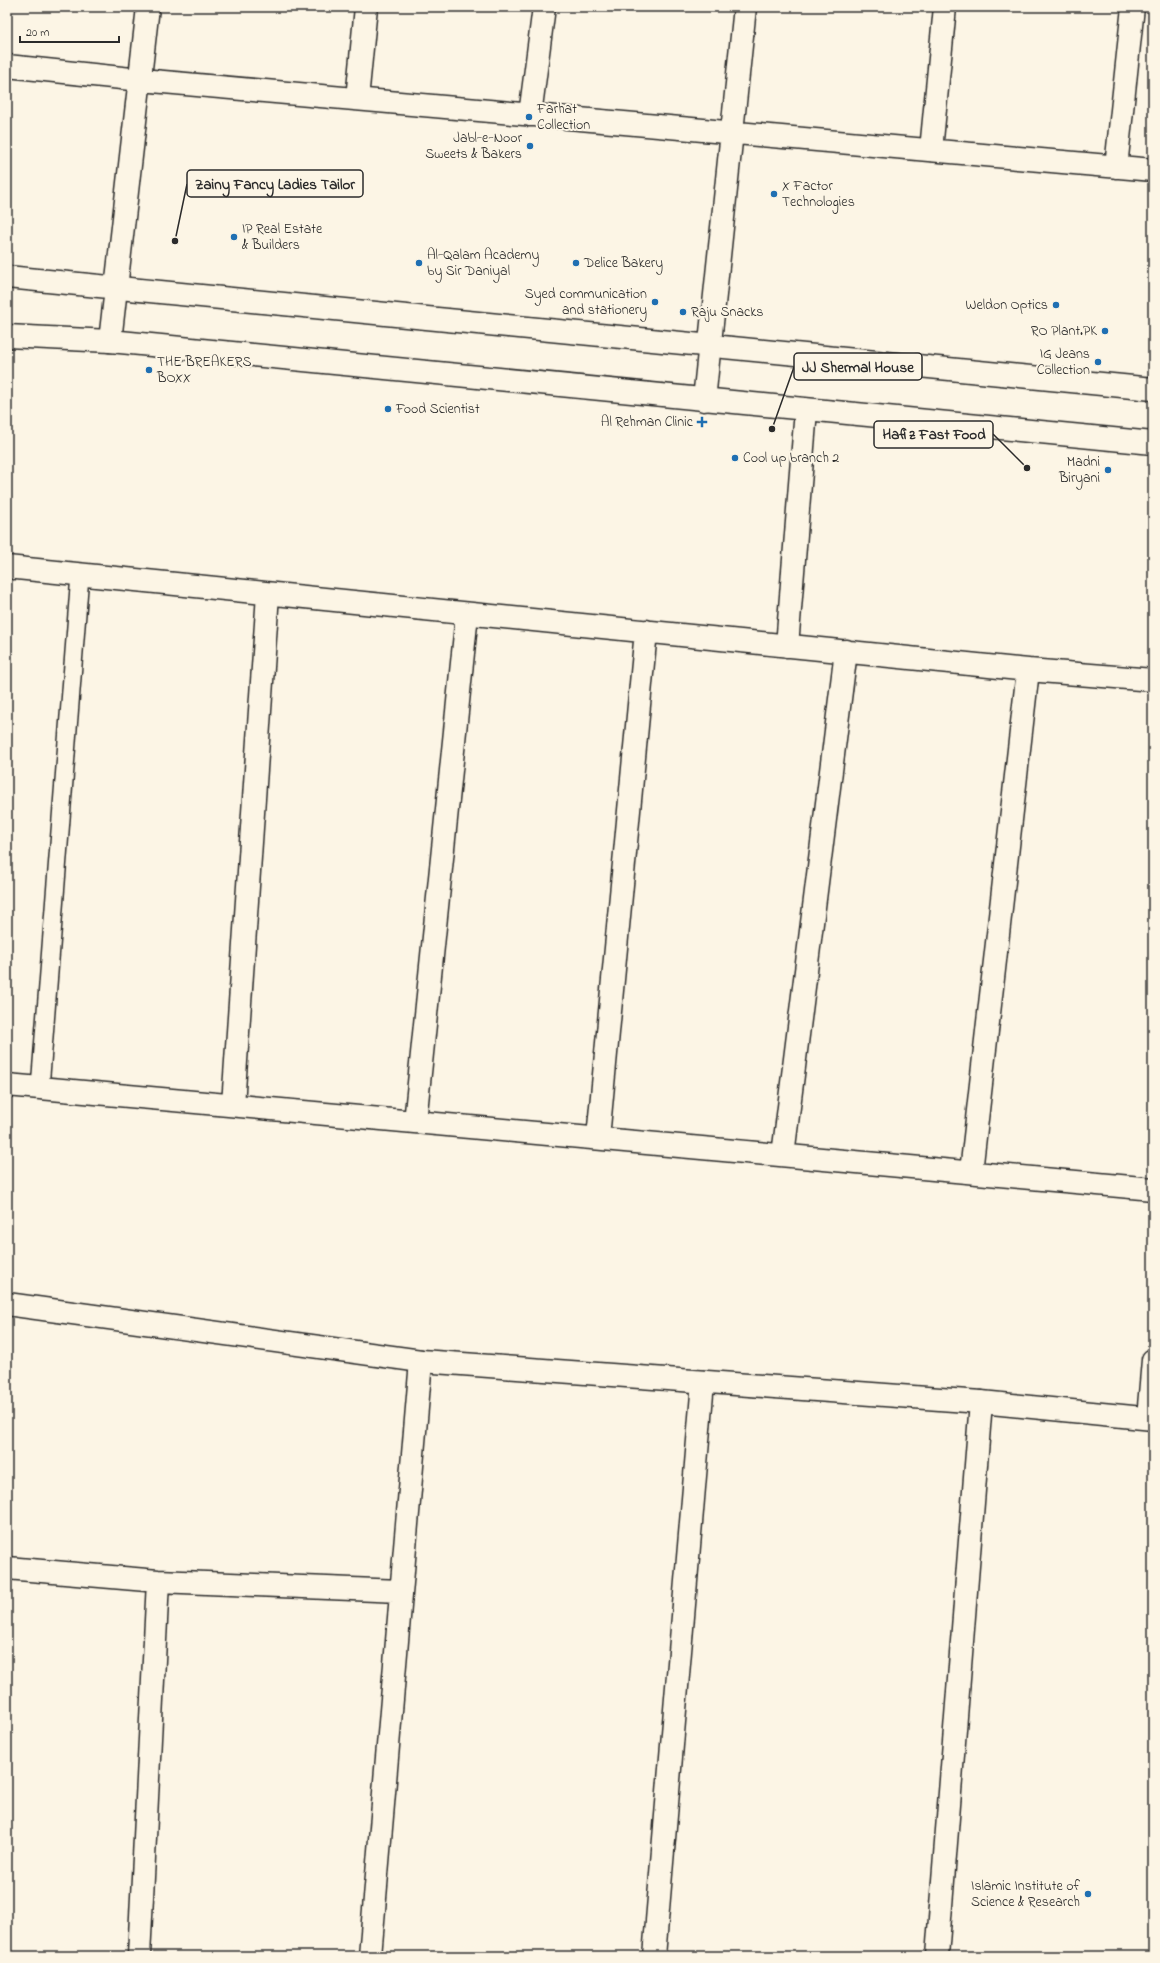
<svg xmlns="http://www.w3.org/2000/svg" width="1160" height="1963" viewBox="0 0 1160 1963" font-family="'Indie Flower',sans-serif">
<rect width="100%" height="100%" fill="#fcf5e5"/>
<filter id="ink" filterUnits="userSpaceOnUse"><feTurbulence type="fractalNoise" baseFrequency=".025" numOctaves="2"/><feDisplacementMap in="SourceGraphic" scale="8" xChannelSelector="R" yChannelSelector="G"/><feConvolveMatrix kernelMatrix="1 2 1 2 8 2 1 2 1" color-interpolation-filters="sRGB"/></filter>
<g filter="url(#ink)">
<g fill="none" stroke-linecap="round" stroke-linejoin="round">
<defs>
<path id="lane" d="M40 1088 80 575"/>
<path id="street" d="M7 66 141 80 1153 170
M357 99 366 7
M530 115 544 7
M931 150 945 7
M1116 167 1133 7
M110 341 148 7
M704 400 745 7
M7 567 1028 670 1153 680
M787 646 806 410
M7 1085 1153 1189
M233 1105 268 594
M415 1122 467 614
M598 1138 646 631
M783 1155 846 651
M971 1172 1028 670
M1148 1418 1153 1360
M7 1568 158 1581 400 1591
M139 1956 158 1581
M370 1956 421 1361
M654 1956 703 1382
M937 1956 981 1402"/>
<path id="secondary" d="M7 277 1153 389
M7 336 110 341 1153 443
M7 1304 421 1361 981 1402 1153 1419"/>
</defs>
<!-- lane casing -->
<use href="#lane" stroke="#2b2b2b" stroke-width="20"/>
<!-- street casing -->
<use href="#street" stroke="#2b2b2b" stroke-width="25"/>
<!-- secondary casing -->
<use href="#secondary" stroke="#2b2b2b" stroke-width="25"/>
<!-- lane -->
<use href="#lane" stroke="#fcf5e5" stroke-width="17"/>
<!-- street -->
<use href="#street" stroke="#fcf5e5" stroke-width="22"/>
<!-- secondary -->
<use href="#secondary" stroke="#fcf5e5" stroke-width="22"/>
</g>
</g>
<!-- markers -->
<g fill="#1f6fb2" stroke="#fcf5e5" stroke-width="1.5">
<circle cx="529" cy="117" r="4"/>
<circle cx="530" cy="146" r="4"/>
<circle cx="774" cy="194" r="4"/>
<circle cx="234" cy="237" r="4"/>
<circle cx="419" cy="263" r="4"/>
<circle cx="576" cy="263" r="4"/>
<circle cx="655" cy="302" r="4"/>
<circle cx="1056" cy="305" r="4"/>
<circle cx="683" cy="312" r="4"/>
<circle cx="1105" cy="331" r="4"/>
<circle cx="1098" cy="362" r="4"/>
<circle cx="149" cy="370" r="4"/>
<circle cx="388" cy="409" r="4"/>
<path d="M700 416h4v4h4v4h-4v4h-4v-4h-4v-4h4z"/>
<circle cx="735" cy="458" r="4"/>
<circle cx="1108" cy="470" r="4"/>
<circle cx="1088" cy="1894" r="4"/>
</g>
<g text-anchor="middle" dominant-baseline="central" stroke-width="4" stroke-linejoin="round" paint-order="stroke">
<!-- poi labels -->
<g font-size="14" fill="#2b2b2b" stroke="#fcf5e5" text-anchor="start">
<text x="537" y="109">Farhat<tspan x="537" dy="16">Collection</tspan></text>
<text x="522" y="138" text-anchor="end">Jabl-e-Noor<tspan x="522" dy="16">Sweets &amp; Bakers</tspan></text>
<text x="782" y="186">X Factor<tspan x="782" dy="16">Technologies</tspan></text>
<text x="242" y="229">IP Real Estate<tspan x="242" dy="16">&amp; Builders</tspan></text>
<text x="427" y="255">Al-Qalam Academy<tspan x="427" dy="16">by Sir Daniyal</tspan></text>
<text x="584" y="263">Delice Bakery</text>
<text x="647" y="294" text-anchor="end">Syed communication<tspan x="647" dy="16">and stationery</tspan></text>
<text x="1048" y="305" text-anchor="end">Weldon Optics</text>
<text x="691" y="312">Raju Snacks</text>
<text x="1097" y="331" text-anchor="end">RO Plant.PK</text>
<text x="1090" y="354" text-anchor="end">IG Jeans<tspan x="1090" dy="16">Collection</tspan></text>
<text x="157" y="362">THE BREAKERS<tspan x="157" dy="16">BOXX</tspan></text>
<text x="396" y="409">Food Scientist</text>
<text x="693" y="422" text-anchor="end">Al Rehman Clinic</text>
<text x="743" y="458">Cool up branch 2</text>
<text x="1100" y="462" text-anchor="end">Madni<tspan x="1100" dy="16">Biryani</tspan></text>
<text x="1080" y="1886" text-anchor="end">Islamic Institute of<tspan x="1080" dy="16">Science &amp; Research</tspan></text>
</g>
</g>
<!-- callouts -->
<path fill="none" stroke="#2b2b2b" stroke-width="1.5" d="M175 241L187 184M772 429L794 367M1027 468L993 434"/>
<g fill="#2b2b2b" stroke="#fcf5e5" stroke-width="1.5">
<circle cx="175" cy="241" r="4"/>
<circle cx="772" cy="429" r="4"/>
<circle cx="1027" cy="468" r="4"/>
</g>
<g fill="#fcf5e5" stroke="#2b2b2b" stroke-width="1.5">
<rect x="187" y="170" width="176" height="27" rx="4"/>
<rect x="794" y="353" width="128" height="27" rx="4"/>
<rect x="874" y="421" width="119" height="27" rx="4"/>
</g>
<g font-size="15" text-anchor="middle" font-weight="bold" fill="#2b2b2b">
<text x="275" y="189">Zainy Fancy Ladies Tailor</text>
<text x="858" y="372">JJ Shermal House</text>
<text x="934" y="439">Hafiz Fast Food</text>
</g>
<!-- margin -->
<rect width="1160" height="1963" fill="none" stroke="#fcf5e5" stroke-width="24"/>
<rect x="12" y="12" width="1136" height="1939" fill="none" stroke="#2b2b2b" stroke-width="1.5" filter="url(#ink)"/>
<!-- scale -->
<path d="M20 36v6h99v-6" fill="none" stroke="#2b2b2b" stroke-width="2"/>
<text x="26" y="36" font-size="12" fill="#2b2b2b" stroke="#fcf5e5" stroke-width="3" paint-order="stroke">20 m</text>
</svg>
